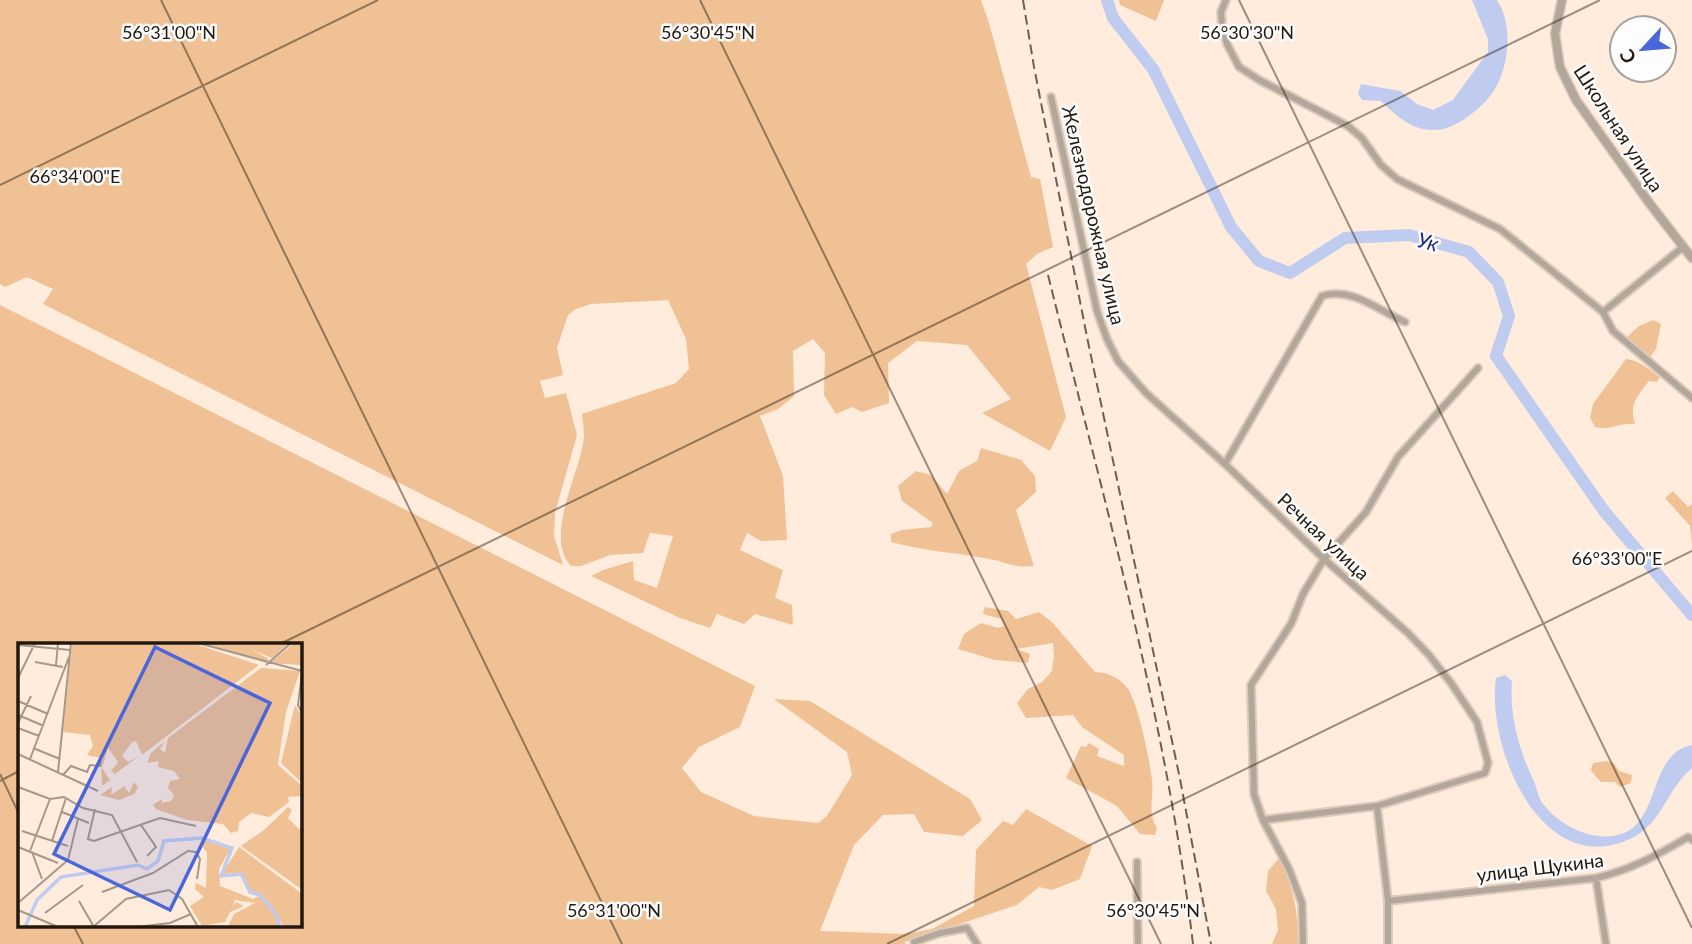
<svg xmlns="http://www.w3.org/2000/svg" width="1692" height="944" viewBox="0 0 1692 944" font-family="Lato,sans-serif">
<rect width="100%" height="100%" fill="#ffecdc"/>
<!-- green -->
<path fill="#f0c194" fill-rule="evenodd" d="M0 0H981L989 23 1031 177 1040 179 1053 247 1037 254 1026 264 1066 417 1050 451 982 413 1011 399 967 345 917 341 888 363 889 403 862 412 852 407 836 414 824 395 825 353 813 339 793 351 794 396 778 409 760 416 783 476 787 540 761 541 747 533 740 550 783 570 775 598 792 605 793 625 755 614 744 624 717 614 710 628 680 618 591 576 603 570 633 561 634 580 657 588 673 536 650 533 643 553 610 555 581 566H571C543 536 581 472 584 437 584 430 583 422 582 414L676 383 689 369 686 339 668 300 591 304 576 309 568 315 557 348 563 375 540 381 545 398 566 393 577 435 555 513 554 536 563 565 43 304 53 289 27 277 5 287 0 284Z
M1119 0H1164L1156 21 1120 5Z
M0 305 755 686 740 727 699 747 682 768 701 792 754 816 818 823 827 816 852 775 847 752 774 699 810 701 970 799 982 820 963 836 924 832 914 814 883 815 854 845 820 931 905 934 932 929 974 906 976 850 1003 821 1013 825 1026 809 1092 846 1080 879 1052 890 1039 887 1017 905 905 942V944H0ZM19 645H299V925H19Z
M1653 320 1661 324 1656 349 1650 357 1627 337 1639 326Z
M1626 359C1642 361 1647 369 1660 377L1657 382 1649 381C1637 397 1629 403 1635 424 1620 422 1609 431 1595 427L1590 418 1593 404Z
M981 448 1021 460 1035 476 1036 492 1016 510 1034 566C1012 568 1010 563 990 559 957 553 924 551 891 542V534L902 530 931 527 933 523 902 501 898 486 916 471 931 475 947 494 959 471 977 461Z
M1673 491 1688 507 1692 504V544L1690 526 1665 498Z
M985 607 1008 611 1016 619 1039 612 1052 622 1095 672C1109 673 1119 677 1128 689 1138 703 1150 761 1152 780 1154 798 1147 812 1157 828L1155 835 1140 834 1117 806 1066 778 1081 746 1086 747 1089 743 1099 749 1097 756 1124 766V755L1082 727 1073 715 1026 718 1017 703 1028 689 1042 682 1052 671 1054 656 1053 643 1016 649 1030 654 1028 663 995 660 958 649 964 634 981 623 998 628 1004 626 1001 619 983 614Z
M1606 761 1614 763 1619 771 1632 775 1631 783 1620 787 1615 782H1601L1591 771 1593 763Z
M1279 858C1294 889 1298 910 1298 944H1272L1278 930 1276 909 1266 891 1268 871Z"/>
<!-- water -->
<path fill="#c0ccef" d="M1472 0H1497C1515 27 1509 77 1486 101 1480 107 1473 113 1466 118 1455 125 1444 131 1431 130 1412 130 1394 114 1381 101L1362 100 1358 94 1361 84 1400 91 1417 104 1433 110 1453 100 1488 52V39Z
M1505 675 1512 681C1509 717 1520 752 1535 784 1537 790 1539 799 1543 804 1561 827 1596 844 1624 833 1660 819 1649 753 1692 745V768C1665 791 1663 824 1630 839 1541 880 1486 747 1496 678Z"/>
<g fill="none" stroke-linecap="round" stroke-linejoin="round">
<!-- river -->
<path stroke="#c0ccef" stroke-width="12" d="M1107 0 1113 18 1153 69 1231 227 1259 261 1290 273 1345 238 1409 235 1469 252 1498 282 1509 316 1496 356 1604 511 1692 615"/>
<defs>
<path id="minor" d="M1226 0 1221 12 1222 25 1227 44 1239 67 1261 81 1348 126 1362 138 1381 165 1397 179 1500 229 1603 312 1613 331 1692 398
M1051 97 1097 311 1107 339 1118 361 1146 393 1225 464 1324 559 1408 633 1429 655 1451 683 1477 722 1488 763 1485 773 1377 806 1263 820
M1603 312 1683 247
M1225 464 1322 296C1351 286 1379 311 1405 322
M1377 806 1388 901V944
M1137 862 1138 944
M1596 878 1606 944
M1388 901 1596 878C1630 870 1658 855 1688 837L1692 840
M914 942 940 933 967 928 977 944
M1303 944 1302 903 1289 869 1263 820 1254 794 1251 685 1291 624 1303 594 1324 559 1366 512 1398 457 1478 368"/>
<path id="tertiary" d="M1562 0 1555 34 1560 67 1576 100 1650 204 1692 258"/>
</defs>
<!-- minor casing -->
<use href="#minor" stroke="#dccabb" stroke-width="10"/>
<!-- tertiary casing -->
<use href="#tertiary" stroke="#dccabb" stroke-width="11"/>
<!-- minor -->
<use href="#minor" stroke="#b3a79b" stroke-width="6"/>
<!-- tertiary -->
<use href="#tertiary" stroke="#b3a79b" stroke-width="8"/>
<!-- rail -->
<path stroke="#6c5f53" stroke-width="2" stroke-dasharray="10 5" stroke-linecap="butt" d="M1023 0 1034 67 1087 337 1180 779 1211 944
M1048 275C1103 497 1166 717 1193 944"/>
</g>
<!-- ticks -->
<path fill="none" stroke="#22180e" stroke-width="2" stroke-opacity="0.45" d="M161 0 622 944M700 0 1161 944M1239 0 1692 928M0 185 378 0M278 645 1600 0M0 774 19 814M0 781 19 771M73 925 83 944M887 944 1692 551"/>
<g text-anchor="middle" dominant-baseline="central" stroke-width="5" stroke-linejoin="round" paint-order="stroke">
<!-- street labels -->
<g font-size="19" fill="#22180e" stroke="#fdfdfd">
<text transform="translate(1619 128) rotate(57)">Школьная улица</text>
<text transform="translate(1094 215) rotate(77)">Железнодорожная улица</text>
<text transform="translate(1324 536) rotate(43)">Речная улица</text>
<text transform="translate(1540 867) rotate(-7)">улица Щукина</text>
</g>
<!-- water labels -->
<g font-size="21" font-style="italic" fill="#1b2584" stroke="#fdfdfd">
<text transform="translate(1428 241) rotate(15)">Ук</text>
</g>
</g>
<!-- overview -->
<g transform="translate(18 643)">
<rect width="284" height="284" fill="#ffecdc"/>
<path d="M54 0H174L241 22 124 112 118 98 114 99 104 113 110 119 121 113 97 131 93 128 100 119 90 105 84 125 92 137 84 143 83 115 69 112 75 103 72 92 45 89ZM187 0H271L254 15 234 7 251 16 248 20ZM276 0H283V22L252 20ZM243 25 282 28 268 69 260 122 283 142V153L270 154 271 159 251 174 233 170 221 179 220 188 213 190 205 181 169 177 138 166 135 162 144 156V160L153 158 156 152 150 145 152 138 162 136 156 128 140 124 141 118 129 120 133 110 147 98 142 106 147 110 150 95ZM277 62 283 72V139L263 120ZM116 139 120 144 116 151 101 157 82 152 94 144 93 152 106 143 111 150ZM270 164 274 167 270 175 281 186 283 183V246L223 203 246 187V179V187ZM185 197 213 205 201 226 202 243 235 256 241 253 258 272 262 283H210L216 271 237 260 217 257 215 264 218 259 226 263 212 269 207 279 184 283 172 263 186 254 177 246 178 240 188 245 189 209 181 200ZM221 204 283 250V283H265L252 261 233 248 223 230 204 231Z" fill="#f0c194"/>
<path fill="none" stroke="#c0ccef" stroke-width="3.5" d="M7 284 19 257 43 234 120 222 129 226 140 218 146 198 184 195 214 205 203 233 223 231 232 249 242 252 258 271 262 284"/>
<path fill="none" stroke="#a7978a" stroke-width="2" d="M180 0 284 28M0 2 52 7M17 19 45 24M38 22 40 0M248 22 273 0M284 30 280 62 284 70M0 35 17 0M0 58 30 71M0 72 26 83M0 80 13 53M0 85 21 93M15 105 42 116M0 111 80 148M12 116 51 14M40 129 53 0M45 132 53 123 69 129 72 122 82 123 83 116M0 144 32 156 46 154 65 165 94 172 119 219M77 166 70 196 76 198 142 175 178 183M44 169 71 180M123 182 138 204 129 213M4 188 50 203M34 198 48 155M0 204 40 220M12 208 32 156M14 209 24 236M84 249 135 230 170 208 178 209 182 216 179 236M61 258 76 284M0 260 50 217 60 176M0 267 40 284M27 270 65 242M75 284 108 256 151 247 164 256 180 284M118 284 152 280 173 271"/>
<path fill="#4b66da" fill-opacity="0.15" stroke="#4b66da" stroke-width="3.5" d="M137 4 252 60 152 267 36 211Z"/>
<rect width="284" height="284" fill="none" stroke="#22180e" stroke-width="3.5"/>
</g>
<g font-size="18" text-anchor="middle" fill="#22180e" stroke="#fdfdfd" stroke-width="5" stroke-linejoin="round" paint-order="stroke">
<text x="169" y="39">56°31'00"N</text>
<text x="708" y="39">56°30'45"N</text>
<text x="1247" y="39">56°30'30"N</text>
<text x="75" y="183">66°34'00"E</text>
<text x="1617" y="565">66°33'00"E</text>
<text x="614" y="917">56°31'00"N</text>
<text x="1153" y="917">56°30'45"N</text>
</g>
<!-- north arrow -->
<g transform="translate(1643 49) rotate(244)"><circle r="33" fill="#fdfdfd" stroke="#a5a19d" stroke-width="2"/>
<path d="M0-5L12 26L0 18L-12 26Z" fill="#4b66da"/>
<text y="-10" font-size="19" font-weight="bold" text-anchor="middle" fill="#22180e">С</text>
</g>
</svg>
